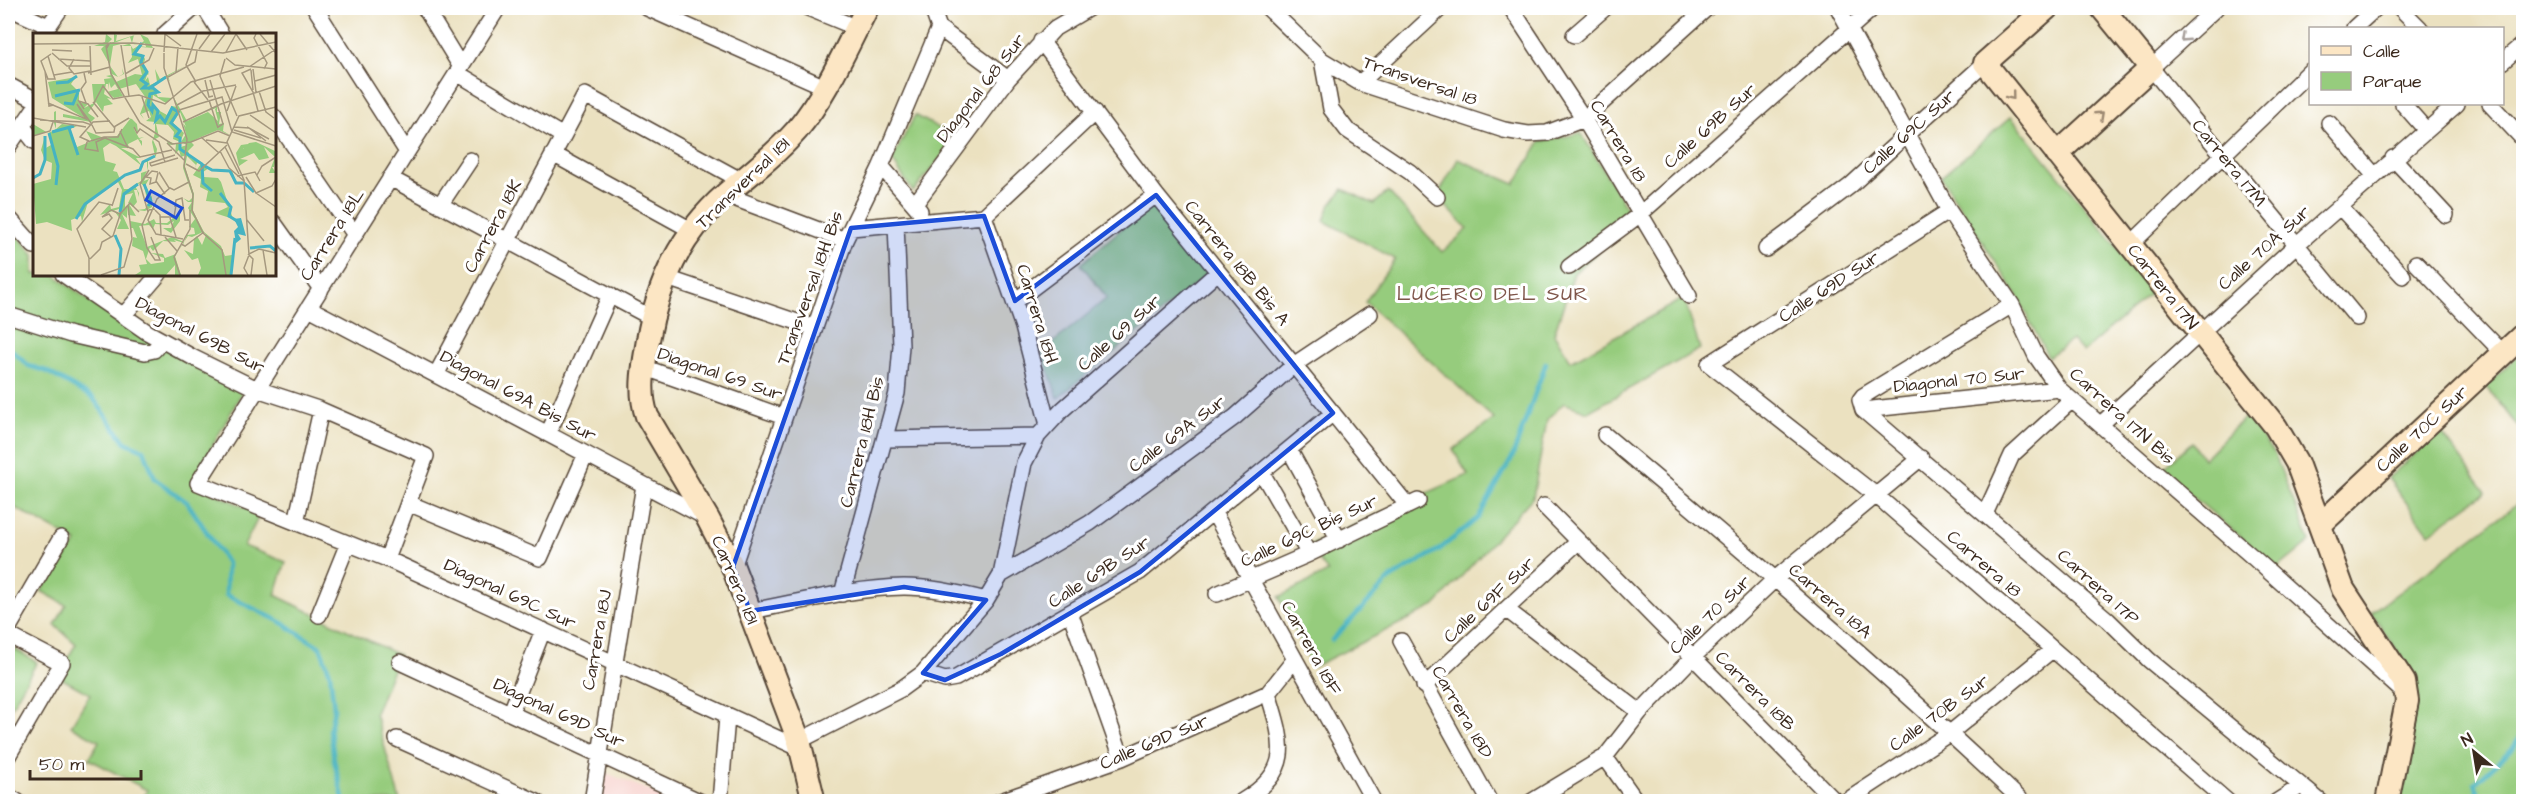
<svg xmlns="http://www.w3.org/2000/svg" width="2531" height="809" viewBox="0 0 2531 809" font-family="'Architects Daughter',sans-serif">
<rect width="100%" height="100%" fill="#fff"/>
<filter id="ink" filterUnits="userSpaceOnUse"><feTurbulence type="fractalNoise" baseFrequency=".0167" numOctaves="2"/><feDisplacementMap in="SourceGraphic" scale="12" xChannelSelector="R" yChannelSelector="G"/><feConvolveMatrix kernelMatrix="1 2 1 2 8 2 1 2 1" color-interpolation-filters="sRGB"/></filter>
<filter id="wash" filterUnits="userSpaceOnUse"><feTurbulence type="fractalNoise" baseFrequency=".008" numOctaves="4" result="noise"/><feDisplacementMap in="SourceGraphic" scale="24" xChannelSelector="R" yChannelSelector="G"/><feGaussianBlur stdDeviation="1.35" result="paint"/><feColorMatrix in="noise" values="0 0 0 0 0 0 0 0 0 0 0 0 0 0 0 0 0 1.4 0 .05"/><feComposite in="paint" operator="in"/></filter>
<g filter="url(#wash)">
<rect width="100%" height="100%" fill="#ebe1c0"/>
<!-- built -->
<path fill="#f7d0cb" d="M604 772 675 801 599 802Z"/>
<!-- green -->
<path fill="#96cc7d" stroke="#687b4e" stroke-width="1.5" d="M915 115 957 138 913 192 892 160Z
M2011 117 2153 291 2083 352 2072 340 2048 357 2016 294 1941 177Z
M1581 133 1634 220 1574 273 1554 334 1571 361 1684 298 1700 349 1588 412 1564 403 1547 420 1533 497 1435 606 1313 667 1279 597 1328 572 1307 546 1468 475 1453 450 1494 419 1365 302 1395 259 1324 221 1329 207 1343 189 1374 204 1388 191 1442 252 1468 229 1437 197 1458 159 1515 184 1540 142Z
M1151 203 1208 274 1058 398 1042 352 1107 298 1081 264Z
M8 224 34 255V274L55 275 100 309 245 387 192 483 260 514 244 546 286 562 275 595 399 655 375 713 400 801H142L147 790 89 759 99 741 71 726 90 694 57 676 76 644 55 625 66 605 41 591 77 542 8 504Z
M2523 350V433L2486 386Z
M2246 416 2274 453 2310 542 2278 568 2161 470 2192 442 2203 459Z
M2440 431 2486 492 2429 533 2388 478Z
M2523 500V801H2392L2413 681 2410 670 2371 613Z
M8 645 37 662 11 708 8 709Z"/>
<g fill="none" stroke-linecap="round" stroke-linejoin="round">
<!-- stream -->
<path stroke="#46b3c2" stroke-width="4.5" d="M8 347 29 366 46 371 93 398 125 442 144 450 155 479 187 502 227 563 226 595 281 622 320 647 330 673 334 709 330 729 334 760 344 802
M1332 640 1391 578 1440 549 1478 518 1512 458 1546 363
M2482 802 2475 783 2513 748 2524 731"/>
</g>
</g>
<g filter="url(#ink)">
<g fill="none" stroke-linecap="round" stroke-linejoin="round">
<defs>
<path id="street" d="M9 8 48 26
M205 8 221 34
M315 8 407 152
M425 8 461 67
M498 8 198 483 387 559 801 749
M647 8 825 87
M808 8 857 28
M932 8 939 28 1008 79
M1268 8 1322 60 1360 83 1504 130 1528 134 1547 133 1584 119 1707 8
M1511 8 1584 119 1689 296
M1838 8 1949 211 2012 305 2036 356 2059 389 2255 559 2403 692
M2216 8 2151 68 2357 318
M2400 8 2420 28
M2354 28 2376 8
M43 34 61 8
M165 34 194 8
M1574 35 1605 8
M1041 41 1156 195 1408 506
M1322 60 1331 109 1347 130 1410 172 1437 197
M2502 62 2524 43
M457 73 563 136
M1360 83 1441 8
M8 85 34 99
M2403 104 2426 130
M2490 104 2524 140
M274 117 355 235
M2329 123 2375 176
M23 127 34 141
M8 147 34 109
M553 154 693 231
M2393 158 2446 215
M881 166 920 211
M390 178 652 318
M726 195 845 240
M915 204 1008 79 1055 28 1089 8
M440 205 470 160
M2340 207 2403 276
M1949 211 1709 364 1877 496 2228 802
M984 216 1023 327 1048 425
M8 217 34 246
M274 223 321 289
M851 228 984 216 1095 112
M2130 245 2310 71
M1766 249 1850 186 1985 63
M2416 263 2503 353
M1569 267 1639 215 1873 8
M63 274 147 332 194 358 257 389 321 410 426 456 387 559
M664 277 815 328
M1015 301 1156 195
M2012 305 1863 396 1860 400 1863 410 2108 620 2149 660 2321 802
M309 308 705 517
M8 315 71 335 145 352 154 350 162 340
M123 316 159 274
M643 367 784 417
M436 375 585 95 742 181
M1863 410 2059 389
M2100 425 2295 246 2457 104
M548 434 610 295
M1605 435C1747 554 1888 674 2023 802
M887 439 1038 436
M1290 451 1339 540
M1262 473 1309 554
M408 503 540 558 586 454
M1544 506 1836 802
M1214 513 1374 802
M1985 514 2012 455 2072 400
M296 522 321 410
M733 567 845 240 881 166 939 28
M1001 575 1090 523 1235 417 1295 364 1370 314
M842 594 897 393 901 346 896 224
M1217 594 1309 554 1418 501
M1507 610 1640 712
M750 611C800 602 853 588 904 587 932 587 959 593 986 600
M319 615 348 543
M1071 615 1122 758
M8 629 61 538
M8 635 62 663 8 756
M1401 641 1490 802
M400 662 701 802
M923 673 945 680 956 678 1140 572 1333 413
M1424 686 1579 541
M511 712 543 630
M397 739 537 802
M799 741 901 689 923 673 986 600 1001 575 1024 463 1038 436 1062 410 1218 272
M1605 757 1637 802
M8 796 18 802
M592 802 644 485
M720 802 727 717
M998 802 1122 758 1268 693 1295 659
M1241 802C1293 770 1284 745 1268 693
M1531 802 1605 757 1640 712 1693 657 1775 579 1921 458
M1845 802 1950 733 2052 650
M2276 802 2301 786"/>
<path id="secondary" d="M2047 8 1985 63 2276 427 2297 463 2343 589 2404 682 2407 701 2387 802
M2057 154 2151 68 2102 8
M2321 524 2524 334
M814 802 799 741 733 567 708 519 647 416C638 391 644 365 648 340 658 282 681 234 726 194 750 174 776 154 797 130 826 95 846 48 867 8"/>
</defs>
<!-- street casing -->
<use href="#street" stroke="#554536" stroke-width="18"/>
<!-- secondary casing -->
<use href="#secondary" stroke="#554536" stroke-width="26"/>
<!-- street -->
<use href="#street" stroke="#fff" stroke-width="15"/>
<!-- secondary -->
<use href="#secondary" stroke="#fce6c4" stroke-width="22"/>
</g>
<!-- one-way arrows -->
<defs><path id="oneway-chevron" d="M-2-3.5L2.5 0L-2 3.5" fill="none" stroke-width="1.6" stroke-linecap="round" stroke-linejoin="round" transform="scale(1.5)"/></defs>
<use stroke="#a79f9a" href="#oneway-chevron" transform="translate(2184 38) rotate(137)"/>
<g stroke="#9c8871">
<use href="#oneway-chevron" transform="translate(2011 96) rotate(51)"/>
<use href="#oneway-chevron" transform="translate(2100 115) rotate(-43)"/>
</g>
</g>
<!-- marked area -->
<path fill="#1d4ed8" fill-opacity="0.2" stroke="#1d4ed8" stroke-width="4.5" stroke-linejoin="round" d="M1156 195 1333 413 1140 572 1001 654 945 680 923 673 986 600 904 587 750 611 733 567 851 228 984 216 1015 301Z"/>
<g text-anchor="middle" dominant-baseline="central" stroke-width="6" stroke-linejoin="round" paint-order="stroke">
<!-- street labels -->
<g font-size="18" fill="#3b2a1e" stroke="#fff">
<text transform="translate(1420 81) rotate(19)">Transversal 18</text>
<text transform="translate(981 88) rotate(-52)">Diagonal 68 Sur</text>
<text transform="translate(1710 126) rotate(-42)">Calle 69B Sur</text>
<text transform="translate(1909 132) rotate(-42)">Calle 69C Sur</text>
<text transform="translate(1618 141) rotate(59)">Carrera 18</text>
<text transform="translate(2229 163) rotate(51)">Carrera 17M</text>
<text transform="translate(743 183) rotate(-44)">Transversal 18I</text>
<text transform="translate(493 226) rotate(-62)">Carrera 18K</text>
<text transform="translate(332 235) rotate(-58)">Carrera 18L</text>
<text transform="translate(2264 248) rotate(-42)">Calle 70A Sur</text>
<text transform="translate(1237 263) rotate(51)">Carrera 18B Bis A</text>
<text transform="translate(1829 287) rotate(-33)">Calle 69D Sur</text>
<text transform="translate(2163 287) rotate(52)">Carrera 17N</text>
<text transform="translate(810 288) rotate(-70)">Transversal 18H Bis</text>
<text transform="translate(1037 314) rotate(73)">Carrera 18H</text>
<text transform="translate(1119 333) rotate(-42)">Calle 69 Sur</text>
<text transform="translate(200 335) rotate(28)">Diagonal 69B Sur</text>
<text transform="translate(720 374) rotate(19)">Diagonal 69 Sur</text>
<text transform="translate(1959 380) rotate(-6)">Diagonal 70 Sur</text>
<text transform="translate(518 396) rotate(28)">Diagonal 69A Bis Sur</text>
<text transform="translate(2122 416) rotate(42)">Carrera 17N Bis</text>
<text transform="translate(2422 429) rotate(-43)">Calle 70C Sur</text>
<text transform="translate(1177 434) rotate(-37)">Calle 69A Sur</text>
<text transform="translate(862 442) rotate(-76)">Carrera 18H Bis</text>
<text transform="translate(1309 531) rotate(-25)">Calle 69C Bis Sur</text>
<text transform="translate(1984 564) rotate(41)">Carrera 18</text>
<text transform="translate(1099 572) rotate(-33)">Calle 69B Sur</text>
<text transform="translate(735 580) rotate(67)">Carrera 18I</text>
<text transform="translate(2098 587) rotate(42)">Carrera 17P</text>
<text transform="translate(510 594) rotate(25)">Diagonal 69C Sur</text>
<text transform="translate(1489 600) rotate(-43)">Calle 69F Sur</text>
<text transform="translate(1830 601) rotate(41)">Carrera 18A</text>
<text transform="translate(1710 615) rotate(-44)">Calle 70 Sur</text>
<text transform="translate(597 640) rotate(-80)">Carrera 18J</text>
<text transform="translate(1311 648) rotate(61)">Carrera 18F</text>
<text transform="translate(1755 691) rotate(45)">Carrera 18B</text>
<text transform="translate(1462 712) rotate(60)">Carrera 18D</text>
<text transform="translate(559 713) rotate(25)">Diagonal 69D Sur</text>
<text transform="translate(1939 713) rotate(-36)">Calle 70B Sur</text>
<text transform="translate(1154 742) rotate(-23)">Calle 69D Sur</text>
</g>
<!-- neighbourhood labels -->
<g font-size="20" letter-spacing="1.5" fill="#7f564a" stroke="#fff">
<text x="1493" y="294">LUCERO DEL SUR</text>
</g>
</g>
<!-- overview -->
<g transform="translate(33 33)">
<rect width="243" height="243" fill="#ebe1c0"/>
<path d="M73 1 79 6 75 10 81 9V1L84 2 83 8 105 1 101 2 99 10 105 12 100 11H97L100 16 105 13 113 14 112 10 106 12 111 8 107 1 115 5 120 15 108 14 102 20 109 21 112 26 110 35 116 41 114 42 112 48 115 44 117 52 124 49 122 36 127 46 152 33 135 43 137 49 134 44 119 53 125 64 139 65 133 70 120 62 119 71 125 77 134 82 139 73 144 74 141 65 154 88 175 79 185 88 182 76 183 75 173 79 184 73V79H188L186 91 191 90 190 98 197 102 185 97 168 104 158 109 161 112 155 118 158 125 179 136 196 137 199 138 203 149H211L203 150 197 138 179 137 176 135 170 139 171 144 185 145 188 149 200 186 182 180 195 174 192 170 173 168 175 158 167 154 168 146 160 142 168 131 164 130 161 138 163 132 154 123 152 134 161 161 160 178 171 199 188 213 192 223 199 222 198 242H165L168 235 165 225 159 227 151 217 160 221 161 206 164 203 169 212 173 202 170 199 159 204 155 203 142 223 148 242H142V232L133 242H102L108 238 106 232 114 231 110 218 99 213 100 204 104 205 100 195H104H97V188L112 191 121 186 123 190H134L147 179V188L138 200 130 195H138L141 188 135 192 122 191 120 196 116 192 106 193 114 214 139 204 151 209 154 202 162 201 161 195 156 194 162 186 155 175 159 169H155L150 165 156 168 160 164 150 135 153 122 148 124 146 117 142 121 143 111 136 112 133 107 140 110H147L148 114 154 112 148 109 153 101 150 90 153 94 147 79 140 90 151 100 147 109 140 106 141 99 135 92 123 91 126 104 120 107 124 116 123 123 115 128V133L114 138 112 142 113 144 111 148 116 146 112 153 119 164V174L112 178 104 177 112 176 115 171 111 153 107 150 102 153 106 160V164L104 157H101L104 169 100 174 95 170 100 160 92 162V174L96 171 103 183 95 182 94 173V185L89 181 96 196H84L88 187 82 179 86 181V176L67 182 77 171 78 176 86 174 89 157 85 149 55 169 49 189 48 183 38 187 39 198 14 189 3 191 0 151 18 146 19 130 12 127 8 117 12 103 11 116 18 112V102L13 99 0 103V91L15 100 20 98 23 96 21 90V79L23 78V96L29 91 44 93 37 96 44 114 59 108 53 98 71 105 84 103 97 86H94L95 85 99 86 104 91 105 99 101 96 106 105 111 104 106 106 109 108V113L105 106 95 111 96 115H88L108 125H103L109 133 83 113 77 110 70 115 72 128 83 131 80 138 84 139 91 156H101L102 152 108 148V140L114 138V129H110V133L109 135 110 129 122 123 119 109 122 100 111 92 122 99V89L113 88 118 84 116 78 108 81 111 86 107 81 113 65 103 51 86 56 90 63 81 65 74 59 85 56 82 51 78 55 76 49 75 57V51H73L71 61 79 66 74 65 80 71 71 73 70 79 63 69 55 80 62 85 58 89 30 84V81L51 85 19 65 15 49 43 44 38 51 46 59V69L55 71 51 75 61 70 59 51H72L71 46 79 45 73 43 78 42 77 33 85 44 90 41 89 35 91 41 85 44 79 41 83 49 102 41 109 42 105 26 95 30 99 24 98 13H88L99 10 97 4 81 10 88 11 80 13 77 32 68 16 71 13H61L72 9ZM141 207 151 210 143 221 132 225 130 221 118 220 131 225V229L118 231 113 226 117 214 120 218 130 208 143 209ZM223 109 242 118 243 124 241 134H239L243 140H236L242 124 231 114 236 125 226 127 221 120 207 126 215 127 206 133 203 120 208 112 215 111 210 116 216 110Z" fill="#96cc7d" fill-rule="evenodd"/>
<path d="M208 185 213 203 205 201 208 206 203 210 201 198 205 194 201 186Z" fill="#46b3c2"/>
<path fill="none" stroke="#46b3c2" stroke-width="3" d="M109 10 101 21 110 23 108 29 114 39 108 47 114 51 110 55H120L125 59 117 61 115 72 119 78 120 72 125 78 123 87 127 83 132 89 139 75 145 79 138 90 147 98 143 103 147 105V116L169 131 170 150 179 158M23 50 35 49 44 43M115 56 133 44M22 63 47 57M31 70 40 71 45 59M36 95 45 122M19 99 41 93M16 100 25 133 23 152M170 132 179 137 197 138 203 150H211L221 159M0 145 7 141 12 127V103M111 151 118 168 115 173M187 160 198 174 196 183 204 188M87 179 91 161 105 151M43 186 52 171 92 142 107 137 110 129 122 123M82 202 88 216 86 242M217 215 237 213 243 218M198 242 202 205"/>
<path fill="none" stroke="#a5987f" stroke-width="1.5" d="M132 1 148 13M203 1 214 17M223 1 221 5 234 30 231 36M227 1 243 20M0 11 100 10 190 20 243 9M88 12 96 63M57 13 58 42M74 15 76 11 73 13 78 41 107 90 139 111 158 109 185 98 197 103M166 16 177 1M19 17 39 18M131 19 132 1M178 19 192 1M193 19 203 1M19 20 34 33H57M131 20V35L154 106 151 133 160 161 159 177 170 200 189 217 193 242M193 25 202 32 243 36M25 26 57 28M41 26 36 35 41 41 57 38M192 26 187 43 204 83M216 34 243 16M218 36 209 40 220 59 225 78M220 36 223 59M218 37 220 57M12 38 16 73 21 72M143 39 145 14M51 40 53 49 48 56 53 70M55 40 77 34M92 41 116 27 121 15M21 42 39 39M135 44 162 29 164 18M14 46H22L15 23M15 46 8 28 18 21M172 47 176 64 180 63M177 47 190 91 185 94M222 48 243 42M161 49 175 67M163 49 153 32 164 1M226 58 233 79 241 85M90 64 106 62 132 71 158 49 211 34M109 64 116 85M176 67 185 95M60 69 81 94 96 85M15 70 53 86 44 71 58 90M61 70 70 53 80 66 90 64M144 72 170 58 203 52M51 76 46 68 55 71 65 84M146 77 189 64 199 99 243 113M194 78 203 53M217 82 243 100M0 85 53 94M7 87 50 89 59 92 63 100 81 99 82 93M150 89 188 71 243 53M101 94 104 100 107 96 126 109 132 129M201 94 216 95 233 108M214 94 236 106M201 97 228 105M87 98 95 115M0 103 17 98 20 89M168 104 186 120M72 105 63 109 65 118 52 116 54 109 71 104H85L89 96M72 105 100 116 107 124 139 117M173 107 194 110M56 108 47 104 60 89 77 88M134 110 151 127M192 114 206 141M187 118 196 135M153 131 166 138 194 112M118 133 117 130 142 122M118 133 145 125M196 135 211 148M126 139 136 155M125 140 123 148 132 161M224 142 229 133 243 124M204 143 222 139 227 148M213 144 223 160 239 153 243 146M123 149 117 151 118 145 113 144 119 138 125 139M223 160 243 174M79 173 85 155M142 174 143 167 149 165 152 187H156M78 177 69 184 76 181 79 185 69 196 78 204M78 177 87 181 97 170 106 179M122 177 127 182 128 202M115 179 107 151 116 137M127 184H141L143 172M137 185 143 204M214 187 231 208M118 204 127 227H122L114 215 109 192 116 177 122 176M132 204 144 218M150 206 123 201 115 187 124 166 137 155 141 157 156 149M148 211 152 213 171 199M230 217 234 242M215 221 220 226 218 242M216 221 226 216 243 220M57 226 67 216 69 209 80 203 88 179M56 242V225L44 196 66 169 79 172M68 242 91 234 99 206 95 172M147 242 141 224 157 196V177M215 242 211 235 216 222 211 147 194 109 206 83 243 74"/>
<path fill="#1d4ed8" fill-opacity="0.15" stroke="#1d4ed8" stroke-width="3" d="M118 158 149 175 143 185 113 167Z"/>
<rect width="243" height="243" fill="none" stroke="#3b2a1e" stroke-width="3"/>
</g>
<!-- margin -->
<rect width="2531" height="809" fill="none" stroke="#fff" stroke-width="30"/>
<!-- legend -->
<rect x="2309" y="27" width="195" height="78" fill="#ffffff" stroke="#b1aaa5" stroke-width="1.5"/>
<rect x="2321" y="46" width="30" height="9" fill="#fce6c4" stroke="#b1aaa5" stroke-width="1.5"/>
<text x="2363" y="57" font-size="18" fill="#3b2a1e">Calle</text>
<rect x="2321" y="72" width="30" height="18" fill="#96cc7d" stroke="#b1aaa5" stroke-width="1.5"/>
<text x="2363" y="87" font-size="18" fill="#3b2a1e">Parque</text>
<!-- north arrow -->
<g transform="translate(2474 752) rotate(330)" stroke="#ffffff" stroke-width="4.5" paint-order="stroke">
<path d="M0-4.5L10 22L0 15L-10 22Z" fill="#3b2a1e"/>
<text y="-9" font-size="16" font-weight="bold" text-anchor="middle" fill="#3b2a1e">N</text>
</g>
<!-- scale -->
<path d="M30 770v9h111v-9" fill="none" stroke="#3b2a1e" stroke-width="3"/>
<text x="39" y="770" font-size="18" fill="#3b2a1e" stroke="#ffffff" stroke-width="4.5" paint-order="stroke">50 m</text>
</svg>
